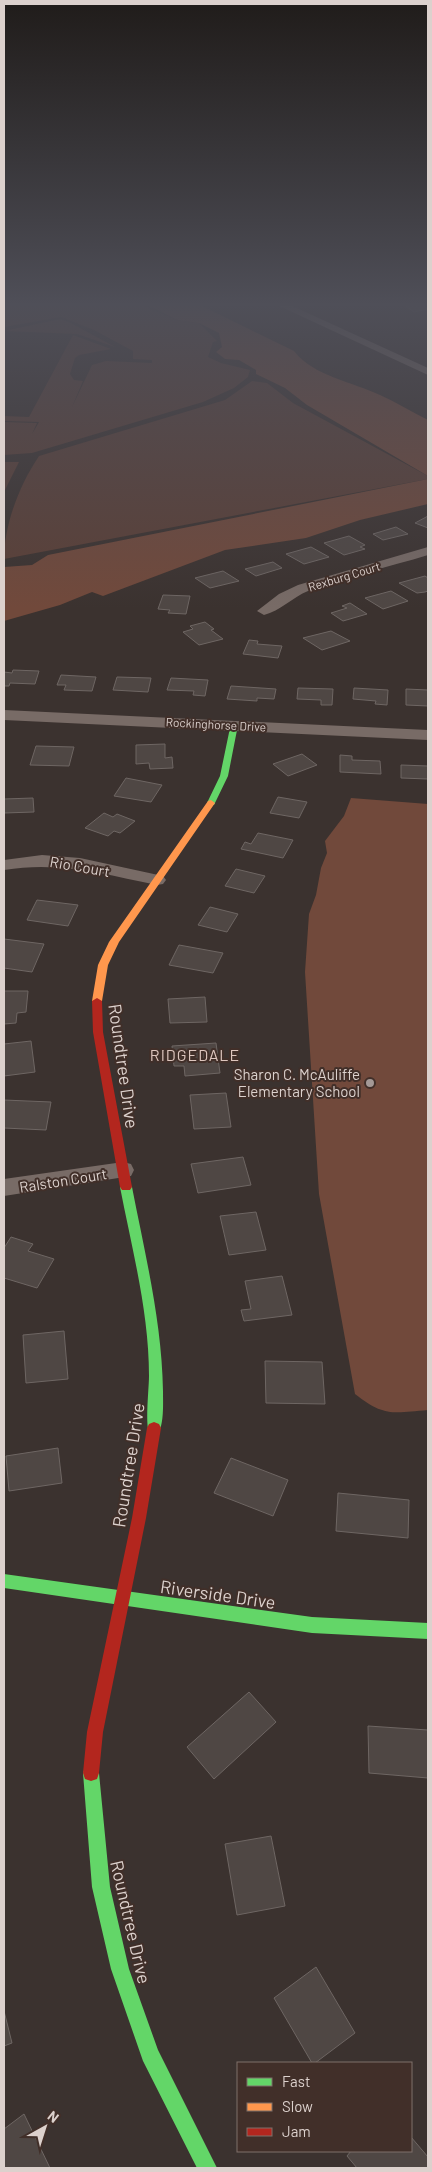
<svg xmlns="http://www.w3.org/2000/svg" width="432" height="2172" viewBox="0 0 432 2172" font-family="Barlow,sans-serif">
<rect width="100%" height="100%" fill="#3b322f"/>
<!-- green -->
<path fill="#5b3f36" d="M4 304H139L177 320 199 323 217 341 213 342 208 357 221 363 250 370 248 377 234 388 203 402 32 453 4 455V422L37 423 32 434 39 422 4 421V416L29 417 73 335 111 349 79 355 75 358 70 374 74 380 83 381 72 407 92 365 106 361 152 363V360L133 359V351L94 330 61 317 4 327Z
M60 319 69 322 115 347 77 334 4 331Z
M252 381 267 383 293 403 428 476V479L4 559C4 524 20 484 39 456L225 400Z
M4 462H19L4 492Z"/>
<!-- forest -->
<path fill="#71493b" d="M146 304H198L294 351C313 376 353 382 380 395 396 402 412 412 428 420V476L307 405 285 388 256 374V370L239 360 225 359 216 352 222 347 219 333 199 323 177 320Z
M428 479V504L360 520 306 538 225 550 103 596 92 592 60 605 4 621V567L32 565 48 555Z
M351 798 428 804V1410C393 1413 384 1417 355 1394L319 1194 305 972 309 914 316 895 321 868 327 853 325 841 344 816Z"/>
<!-- building -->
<path fill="#4f4744" stroke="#6e6663" d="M403 304H421L428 309 414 312Z
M428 516V528L415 523Z
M396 527 408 534 383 540 373 534Z
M349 536 365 545 360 547 365 549 344 555 324 543Z
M311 547 329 557 304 564 286 554Z
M273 562 282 568 256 576 245 569Z
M223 571 239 581 210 588 195 578Z
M425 576 428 578V591L425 592 417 593 399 583Z
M391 591 408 601 383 609 365 598Z
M163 595 190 596 186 614 168 613 170 610 158 609Z
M350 603 367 614 343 621 331 613 347 608 342 606Z
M205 622 214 629 211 630 223 639 199 645 183 632 193 629 190 626Z
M331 631 350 641 322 650 303 638Z
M249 640 258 641 257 644 282 646 278 658 243 654Z
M13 670 39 671 35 684 10 683 9 686H4V672L12 673Z
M61 675 96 677 92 691 64 690 66 685H57Z
M117 677 151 678 148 692 113 690Z
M171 678 208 680 205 696 193 695 194 691 167 690Z
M231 686 276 689 274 699 257 698V701L227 699Z
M298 688 333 689 332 705H321V700L297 699Z
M354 688 388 690 387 705 375 704 376 701 353 699Z
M406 689 428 690V706L406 705Z
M165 744V758L172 757 173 768 150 769 149 763 136 764V745Z
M36 746 74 747 69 766 30 765Z
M302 754 317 765 288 776 273 764Z
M340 755 352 756V760L380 761 381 774 340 772Z
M401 765 428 766V779L401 778Z
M126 778 162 785 151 802 114 796Z
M278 797 307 802 299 818 270 813Z
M33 798 34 812 4 813V799Z
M104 813 113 817 117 814 135 821 120 833 114 831 108 836 85 828Z
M258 833 293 840 283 858 241 849 245 842 251 844Z
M236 869 265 876 254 893 225 886Z
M37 900 78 905 68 926 27 920Z
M210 907 238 914 227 932 198 925Z
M4 939 44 944 32 972 4 968Z
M179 945 223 953 213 973 169 965Z
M4 991H28L26 1012 17 1013 16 1023 4 1024Z
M205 997 207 1022 170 1023 168 999Z
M31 1041 35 1072 4 1076V1044Z
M216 1043 220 1073 185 1076 184 1066H174L172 1046Z
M226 1093 231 1127 194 1129 190 1095Z
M4 1100 51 1102 46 1130 4 1128Z
M243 1157 251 1185 198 1193 191 1164Z
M256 1212 266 1250 229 1255 220 1216Z
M11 1237 33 1244 28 1251 54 1259 37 1288 4 1278V1248Z
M282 1276 292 1315 244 1321 241 1310 251 1309 245 1281Z
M64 1331 68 1379 26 1383 23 1335Z
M265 1361 322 1362 325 1404 266 1403Z
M58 1448 62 1483 9 1491 6 1456Z
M231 1458 288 1480 273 1516 214 1493Z
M338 1493 409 1500 408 1538 336 1531Z
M249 1692 276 1722 214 1779 187 1747Z
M368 1726 428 1730V1778L369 1773Z
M271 1836 285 1906 237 1915 225 1844Z
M316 1967 355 2033 315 2063H312L274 1998Z
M4 2011 12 2043 4 2046Z
M24 2114 50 2168H4V2129Z
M411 2137 428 2157V2168H357L347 2156 351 2151H411Z"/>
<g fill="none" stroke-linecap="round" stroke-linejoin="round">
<!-- street -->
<path fill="#786b66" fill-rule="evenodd" d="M275 304H288L428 368V375Z
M428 547V555C389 567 347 576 308 591 293 597 280 611 264 615L257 611 279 594 298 585Z
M4 710 428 730V740L4 720Z
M42 855 80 858 163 876 166 880 163 884 157 885C103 874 59 861 4 870V860Z
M123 1162 131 1164 134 1170 131 1176 4 1196V1179Z"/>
<!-- fast -->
<path fill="#63d668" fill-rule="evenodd" d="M231 723H237L238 725 228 776 214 805H208L207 803 220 776Z
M126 1182 130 1184 132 1187C145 1254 162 1322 163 1391 163 1403 164 1421 159 1432L154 1434 149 1432C145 1424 149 1387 149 1376 149 1312 132 1249 120 1187L122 1184Z
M4 1574 312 1617 428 1623V1639L312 1633 4 1588Z
M91 1765 97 1767 99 1773 110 1887 129 1969 158 2050 217 2168H197L143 2061 111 1969 92 1887 83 1773 85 1767Z"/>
<!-- slow -->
<path fill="#ff974d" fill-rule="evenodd" d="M211 800 215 803 119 942 108 965 102 1001 97 1004 93 1003 92 1001 98 965 109 942 208 801Z"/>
<!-- jam -->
<path fill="#b3261e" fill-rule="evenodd" d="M97 998 102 1001 103 1032 132 1187 130 1190H122L120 1187 93 1032 92 1001Z
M154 1422 159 1424 161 1428 146 1518 103 1732 99 1773 97 1779 91 1781 85 1779 83 1773 87 1732 132 1518 147 1428 149 1424Z"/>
</g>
<!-- sky -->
<linearGradient id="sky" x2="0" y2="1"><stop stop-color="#201c1a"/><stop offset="0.5" stop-color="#4f4f58"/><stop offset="1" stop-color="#4f4f58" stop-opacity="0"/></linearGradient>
<rect width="432" height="608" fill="url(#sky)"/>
<!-- markers -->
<circle fill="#a49996" stroke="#412f29" stroke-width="2" cx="370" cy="1083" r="5"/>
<g text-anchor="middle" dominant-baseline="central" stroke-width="4" stroke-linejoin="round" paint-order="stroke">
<!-- far-street labels -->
<g font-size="12" fill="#dcd1cd" stroke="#412f29">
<text transform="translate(344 576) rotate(-17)">Rexburg Court</text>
<text transform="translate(216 724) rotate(3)">Rockinghorse Drive</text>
</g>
<!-- street labels -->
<g font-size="15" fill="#dcd1cd" stroke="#412f29">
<text transform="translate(80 866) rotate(10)">Rio Court</text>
<text transform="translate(63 1180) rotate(-9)">Ralston Court</text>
</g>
<!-- poi labels -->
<g font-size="15" fill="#dcd1cd" stroke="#412f29" text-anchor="end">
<text x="360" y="1074">Sharon C. McAuliffe<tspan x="360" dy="17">Elementary School</tspan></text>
</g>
<!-- neighbourhood labels -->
<g font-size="16" letter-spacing="1" fill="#ddc6be" stroke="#412f29">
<text x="195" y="1054">RIDGEDALE</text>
</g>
<!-- near-street labels -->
<g font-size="18" fill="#dcd1cd" stroke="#412f29">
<text transform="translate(124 1066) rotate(82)">Roundtree Drive</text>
<text transform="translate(128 1465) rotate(-81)">Roundtree Drive</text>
<text transform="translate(218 1594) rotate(8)">Riverside Drive</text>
<text transform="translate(131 1922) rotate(77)">Roundtree Drive</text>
</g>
</g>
<!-- border -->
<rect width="432" height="2172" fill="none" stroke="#dcd1cd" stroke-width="10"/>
<!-- legend -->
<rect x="237" y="2062" width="175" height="90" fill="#412f29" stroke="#7f706b"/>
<rect x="247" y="2078" width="25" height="8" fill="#63d668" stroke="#7f706b"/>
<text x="282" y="2087" font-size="15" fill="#dcd1cd">Fast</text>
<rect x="247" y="2103" width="25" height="8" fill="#ff974d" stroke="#7f706b"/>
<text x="282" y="2112" font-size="15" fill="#dcd1cd">Slow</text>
<rect x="247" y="2128" width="25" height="8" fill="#b3261e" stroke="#7f706b"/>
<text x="282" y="2137" font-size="15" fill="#dcd1cd">Jam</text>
<!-- north arrow -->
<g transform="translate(45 2127) rotate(39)" stroke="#412f29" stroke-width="4" paint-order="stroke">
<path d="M0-4L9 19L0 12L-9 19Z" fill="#dcd1cd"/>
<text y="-8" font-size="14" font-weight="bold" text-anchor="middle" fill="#dcd1cd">N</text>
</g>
</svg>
